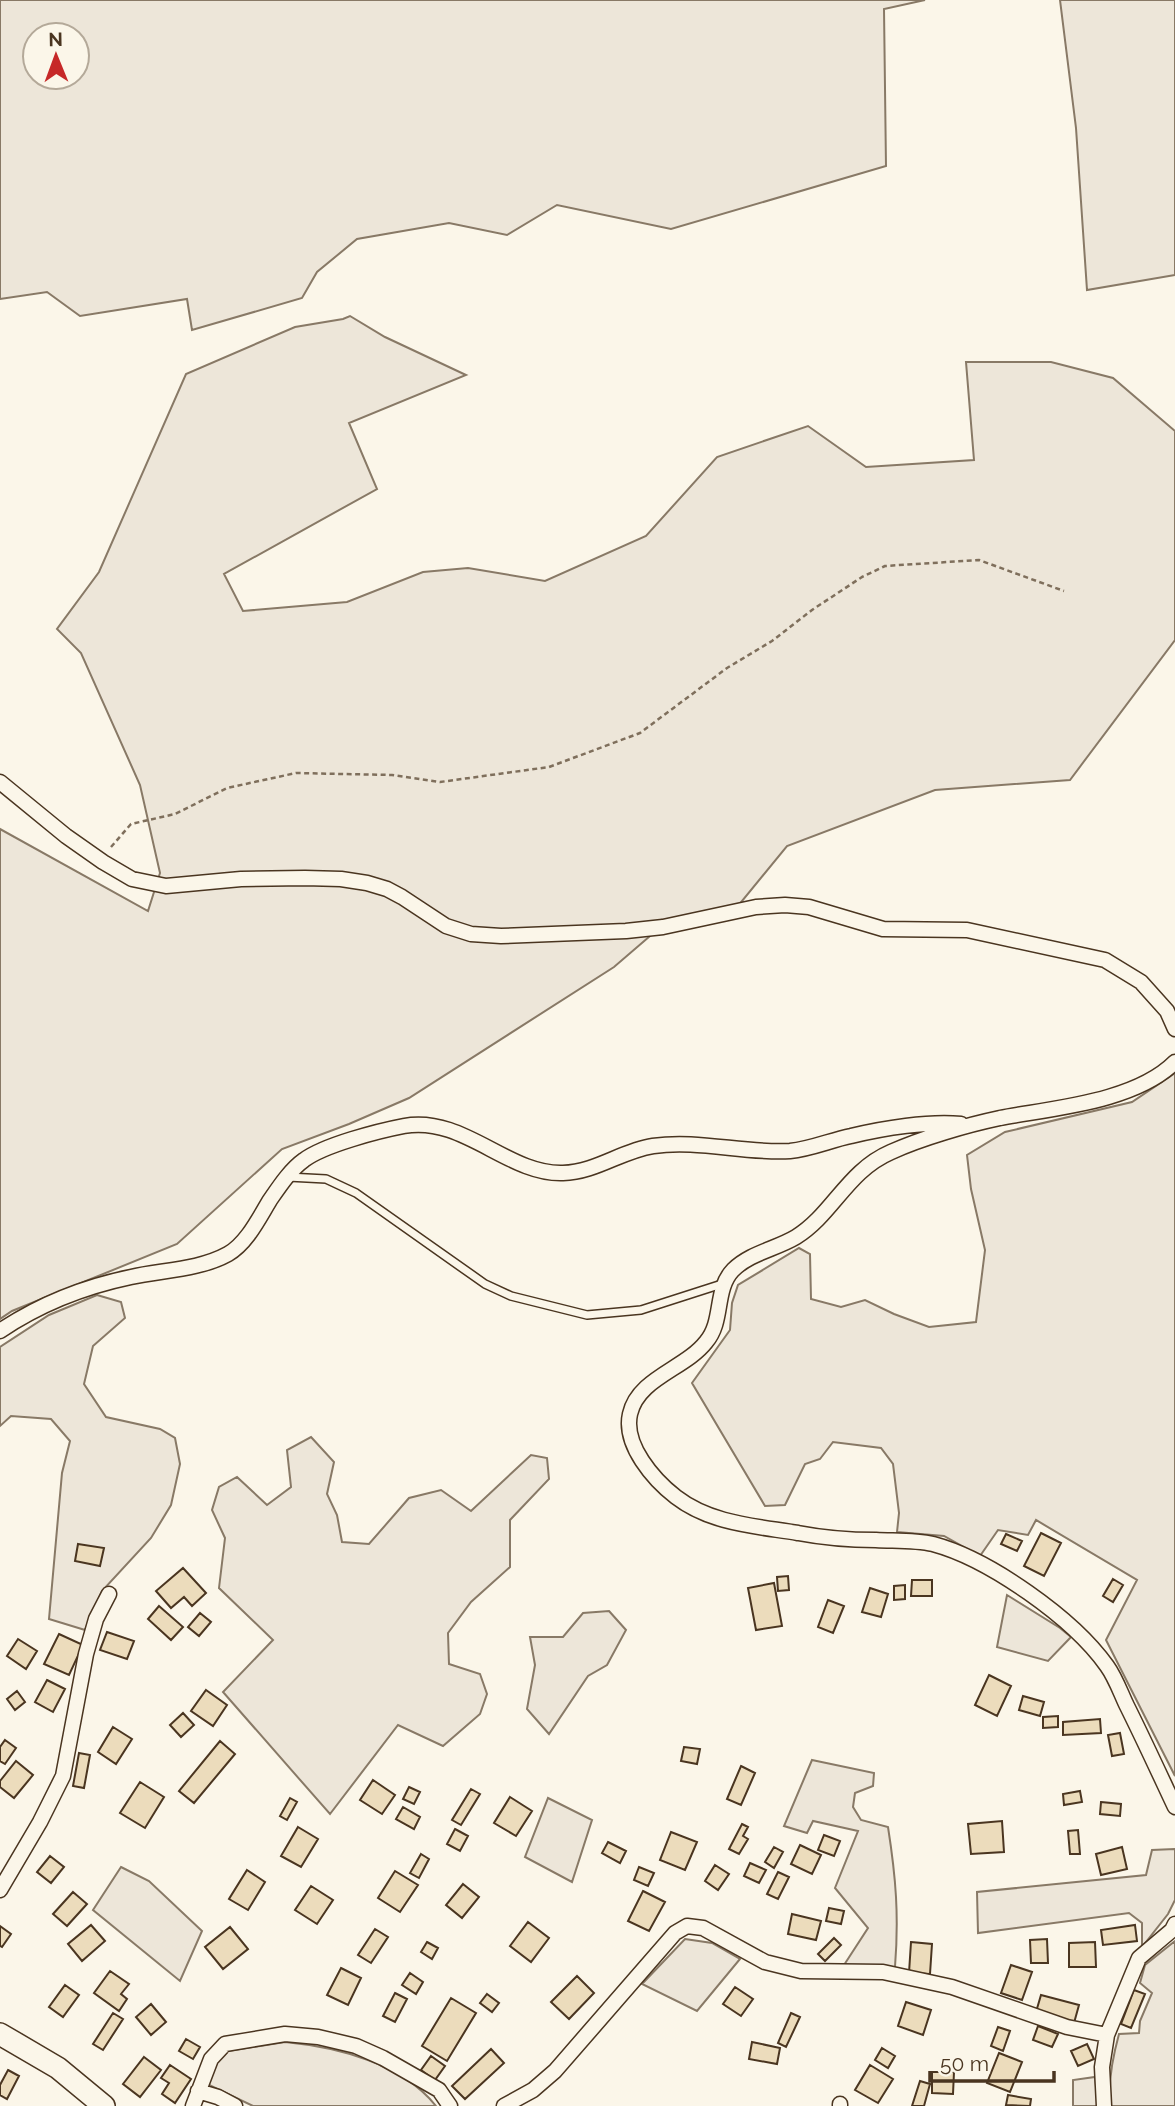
<svg xmlns="http://www.w3.org/2000/svg" width="1175" height="2106" viewBox="0 0 1175 2106" font-family="Raleway,sans-serif">
<rect width="100%" height="100%" fill="#fbf6e9"/>
<!-- green -->
<path fill="#ede6d9" stroke="#887966" stroke-width="2" fill-rule="evenodd" d="M0 0H925L884 9 886 166 671 229 557 205 507 235 449 223 357 239 317 272 302 298 192 330 187 299 80 316 47 292 0 299ZM35 35H77V77H35Z
M1060 0H1175V275L1087 290 1076 128Z
M350 316 385 337 466 375 349 423 377 489 224 574 243 611 347 602 423 572 468 568 545 581 646 536 717 457 808 426 866 467 974 460 966 362H1051L1113 378 1175 431V640L1070 780 935 790 787 846 729 917 671 918 614 967 409 1098 349 1124 282 1149 177 1244 12 1311 0 1319V829L148 911 160 873 140 785 81 653 57 629 99 572 186 374 295 327 343 319Z
M1175 1073V1776L1106 1640 1137 1580 1036 1520 1028 1535 998 1530 980 1556 944 1536 897 1532 899 1513 893 1464 881 1448 833 1442 820 1459 805 1464 785 1505 765 1506 692 1383 730 1330 732 1303 738 1285 799 1248 810 1254 811 1299 841 1307 865 1300 894 1314 929 1327 976 1322 985 1250 971 1189 967 1155 1005 1132 1132 1102Z
M97 1295 121 1302 125 1318 93 1346 84 1384 106 1417 160 1429 175 1438 180 1464 171 1505 151 1538 102 1591 85 1630 49 1619 62 1473 70 1441 51 1419 11 1416 0 1426V1347L49 1315Z
M311 1437 334 1462 327 1494 337 1515 342 1542 369 1544 409 1498 441 1490 471 1511 531 1455 547 1458 549 1479 510 1520V1567L471 1602 448 1633 449 1664 480 1674 487 1694 480 1714 443 1746 398 1725 330 1814 223 1692 273 1640 219 1588 225 1538 212 1510 219 1487 237 1477 267 1505 291 1487 287 1450Z
M1007 1595 1060 1628 1071 1637 1048 1661 997 1647Z
M609 1611 626 1630 607 1665 588 1676 549 1734 527 1709 535 1665 530 1637H563L583 1613Z
M812 1760 874 1773 873 1786 855 1793 853 1807 861 1820 888 1827C896 1878 899 1916 895 1967L844 1965 868 1928 835 1888 858 1831 813 1821 807 1833 784 1826Z
M548 1798 592 1820 572 1882 525 1857Z
M1175 1849V1900L1168 1914 1142 1947V1923L1129 1913 978 1933 977 1892 1146 1875 1152 1850Z
M121 1867 149 1881 202 1931 180 1981 93 1910Z
M685 1939 712 1943 740 1959 697 2011 642 1984Z
M1175 1941V2106H1111C1107 2083 1113 2056 1119 2034L1139 2033 1140 2021 1152 1993 1140 1983 1145 1965Z
M285 2042C337 2047 402 2063 436 2106H253L207 2084 218 2058 228 2051Z
M1095 2077 1098 2106H1073V2080Z"/>
<!-- building -->
<path fill="#ecdcbc" stroke="#4a3520" stroke-width="2" d="M1041 1533 1061 1543 1044 1576 1024 1566Z
M1006 1534 1022 1541 1017 1551 1001 1544Z
M78 1544 104 1548 100 1566 75 1561Z
M183 1568 206 1593 192 1606 184 1597 171 1608 156 1591Z
M788 1576 789 1590 778 1591 777 1577Z
M1113 1579 1123 1585 1113 1602 1103 1596Z
M912 1580H932V1596H911Z
M774 1583 782 1626 756 1630 748 1588Z
M905 1585V1599L894 1600V1586Z
M870 1588 888 1594 881 1617 862 1612Z
M828 1600 844 1606 833 1633 818 1627Z
M159 1606 183 1627 171 1640 148 1619Z
M200 1613 211 1622 199 1636 188 1627Z
M107 1632 134 1641 127 1659 100 1650Z
M59 1634 83 1645 69 1675 44 1664Z
M18 1639 37 1651 26 1669 7 1656Z
M989 1675 1011 1686 997 1716 975 1705Z
M47 1680 65 1689 53 1712 35 1702Z
M206 1690 227 1705 213 1726 191 1711Z
M17 1691 25 1702 15 1710 7 1699Z
M1023 1696 1044 1702 1040 1716 1019 1710Z
M183 1713 194 1725 181 1737 170 1725Z
M1058 1716V1727L1043 1728V1717Z
M1100 1719 1101 1733 1063 1735V1722Z
M113 1727 132 1739 116 1764 98 1752Z
M1120 1733 1124 1754 1112 1756 1108 1735Z
M5 1740 16 1748 5 1764 0 1761V1747Z
M220 1741 235 1754 194 1803 179 1791Z
M684 1747 700 1749 697 1764 681 1761Z
M79 1753 90 1755 84 1788 73 1786Z
M16 1761 33 1775 14 1798 0 1787V1781Z
M741 1766 755 1773 741 1805 727 1799Z
M373 1780 395 1795 382 1814 360 1800Z
M140 1782 164 1797 145 1828 120 1813Z
M409 1787 420 1792 414 1804 403 1799Z
M471 1789 480 1794 461 1825 452 1820Z
M1080 1791 1082 1802 1064 1805 1063 1794Z
M510 1797 532 1811 516 1836 494 1823Z
M290 1798 297 1802 287 1820 280 1816Z
M1101 1802 1121 1804 1120 1816 1100 1814Z
M403 1807 420 1817 414 1829 396 1819Z
M1002 1821 1004 1852 971 1854 968 1824Z
M742 1824 748 1827 743 1836 748 1839 739 1854 729 1849Z
M298 1827 318 1839 301 1867 281 1856Z
M455 1829 468 1836 460 1851 447 1844Z
M1078 1830 1080 1854H1070L1068 1831Z
M671 1832 697 1842 685 1870 660 1860Z
M824 1835 840 1841 834 1856 818 1850Z
M608 1842 626 1851 620 1863 602 1853Z
M800 1845 821 1855 812 1874 791 1864Z
M774 1847 783 1852 774 1868 765 1862Z
M1122 1847 1127 1869 1101 1875 1096 1854Z
M421 1854 429 1859 419 1878 410 1873Z
M50 1856 64 1867 51 1883 37 1872Z
M750 1863 766 1870 759 1883 744 1876Z
M715 1865 729 1874 718 1890 705 1881Z
M639 1867 654 1873 648 1886 634 1880Z
M247 1870 265 1882 248 1910 229 1899Z
M395 1871 418 1885 400 1912 378 1898Z
M778 1872 789 1877 778 1899 767 1894Z
M463 1884 479 1897 462 1918 446 1905Z
M311 1886 333 1900 317 1924 295 1910Z
M643 1891 665 1902 649 1931 628 1921Z
M73 1892 87 1904 67 1926 53 1914Z
M829 1908 844 1911 841 1924 826 1921Z
M792 1914 821 1921 816 1940 788 1934Z
M528 1922 549 1938 531 1962 510 1946Z
M91 1925 105 1941 82 1961 68 1944Z
M1135 1925 1137 1941 1103 1945 1101 1930Z
M0 1926 11 1934 2 1947 0 1946Z
M230 1927 248 1949 223 1969 205 1947Z
M375 1929 388 1937 371 1963 358 1955Z
M834 1938 841 1945 825 1961 818 1954Z
M1047 1939 1048 1963H1031L1030 1940Z
M427 1942 438 1948 432 1959 421 1952Z
M911 1942 932 1944 930 1974 909 1973Z
M1095 1942 1096 1967H1069V1943Z
M1011 1965 1032 1972 1022 2000 1001 1993Z
M341 1968 361 1978 348 2005 327 1995Z
M110 1971 129 1984 121 1994 127 1999 119 2011 94 1993Z
M410 1973 423 1982 416 1994 402 1985Z
M577 1976 594 1993 569 2019 551 2002Z
M65 1985 79 1995 63 2017 49 2007Z
M735 1987 753 1999 741 2016 723 2004Z
M1134 1990 1145 1994 1131 2028 1121 2024Z
M395 1993 407 1999 395 2022 383 2016Z
M487 1994 499 2003 492 2012 480 2003Z
M1041 1995 1079 2005 1074 2023 1036 2012Z
M451 1998 476 2013 447 2061 422 2046Z
M906 2002 931 2010 923 2035 898 2026Z
M151 2004 166 2022 151 2035 136 2017Z
M113 2013 123 2019 103 2050 93 2044Z
M791 2013 800 2017 786 2047 778 2043Z
M1038 2026 1058 2034 1052 2047 1033 2040Z
M998 2027 1010 2031 1003 2051 991 2046Z
M186 2039 200 2047 193 2059 179 2051Z
M752 2042 780 2048 777 2064 749 2059Z
M1087 2044 1094 2059 1078 2066 1071 2051Z
M882 2048 895 2056 888 2068 875 2060Z
M491 2049 504 2063 465 2099 452 2086Z
M999 2053 1022 2062 1010 2092 987 2083Z
M431 2056 445 2066 435 2080 421 2070Z
M144 2057 161 2070 140 2097 123 2084Z
M170 2065 191 2079 175 2103 162 2094 169 2083 161 2078Z
M870 2065 893 2079 878 2103 855 2090Z
M8 2070 19 2076 7 2099 0 2095V2085Z
M932 2072H954L953 2094 932 2093Z
M920 2081 930 2084 924 2106H912Z
M1008 2095 1031 2099 1030 2106 1006 2105Z"/>
<g fill="none" stroke-linecap="round" stroke-linejoin="round">
<defs>
<path id="lane" d="M288 1177 326 1179 356 1193 485 1284 511 1296 587 1315 641 1310 722 1284"/>
<path id="street" d="M0 782 66 836 103 862 132 879 166 886 241 879 305 878 341 879 367 883 387 889 402 897 446 926 471 934 501 936 626 931 663 927 756 907 785 905 809 907 883 929 967 930 1105 960 1141 982 1167 1011 1175 1029
M1175 1062C1135 1102 1053 1108 1000 1118 967 1125 922 1138 891 1152 847 1171 833 1214 796 1237 776 1249 750 1253 733 1270 714 1290 724 1321 706 1342 685 1369 638 1378 630 1414 623 1445 654 1480 676 1497 711 1524 756 1526 798 1533 824 1538 850 1540 876 1540 895 1541 915 1540 933 1544 989 1559 1073 1618 1107 1666 1115 1677 1120 1691 1126 1704 1143 1738 1159 1773 1175 1807
M0 1331C40 1304 83 1287 131 1277 162 1270 199 1270 228 1254 247 1243 259 1218 270 1200 279 1187 290 1170 304 1160 324 1145 378 1131 404 1126 463 1115 508 1175 563 1173 596 1172 621 1151 653 1146 698 1139 745 1154 790 1151 811 1149 831 1140 851 1136 884 1128 928 1121 961 1124
M0 1890 40 1822 63 1776 86 1654 96 1619 109 1594
M198 2091 218 2097 235 2106
M840 2104V2106
M193 2106 211 2059 225 2044 285 2034 318 2037 356 2046 383 2058 439 2090 450 2106
M504 2106 533 2090 555 2071 675 1933 687 1926 703 1928 765 1962 801 1971 883 1972 952 1987 1067 2027 1107 2035
M1104 2106 1102 2067 1107 2035 1139 1958 1172 1930 1175 1924"/>
<path id="secondary" d="M0 2034 58 2068 104 2106"/>
</defs>
<!-- lane casing -->
<use href="#lane" stroke="#4a3520" stroke-width="10"/>
<!-- street casing -->
<use href="#street" stroke="#4a3520" stroke-width="17"/>
<!-- secondary casing -->
<use href="#secondary" stroke="#4a3520" stroke-width="24"/>
<!-- path -->
<path stroke="#7f6f5c" stroke-width="2.5" stroke-dasharray="5 3.5" stroke-linecap="butt" d="M111 847 131 824 175 814 227 788 296 773 392 775 440 782 549 767 640 733 727 668 772 641 812 610 862 577 885 566 979 560 1064 591"/>
<!-- lane -->
<use href="#lane" stroke="#fbf6e9" stroke-width="7"/>
<!-- street -->
<use href="#street" stroke="#fbf6e9" stroke-width="14"/>
<!-- secondary -->
<use href="#secondary" stroke="#fbf6e9" stroke-width="21"/>
</g>
<!-- north arrow -->
<g transform="translate(56 56) rotate(359)"><circle r="33" fill="#fbf6e9" stroke="#b4a999" stroke-width="2"/>
<path d="M0-5L12 26L0 18L-12 26Z" fill="#c62828"/>
<text y="-10" font-size="19" font-weight="bold" text-anchor="middle" fill="#4a3520">N</text>
</g>
<!-- scale -->
<path d="M930 2071v10h124v-10" fill="none" stroke="#4a3520" stroke-width="3.5"/>
<text x="940" y="2071" font-size="21" fill="#4a3520" stroke="#fbf6e9" stroke-width="5" paint-order="stroke">50 m</text>
</svg>
